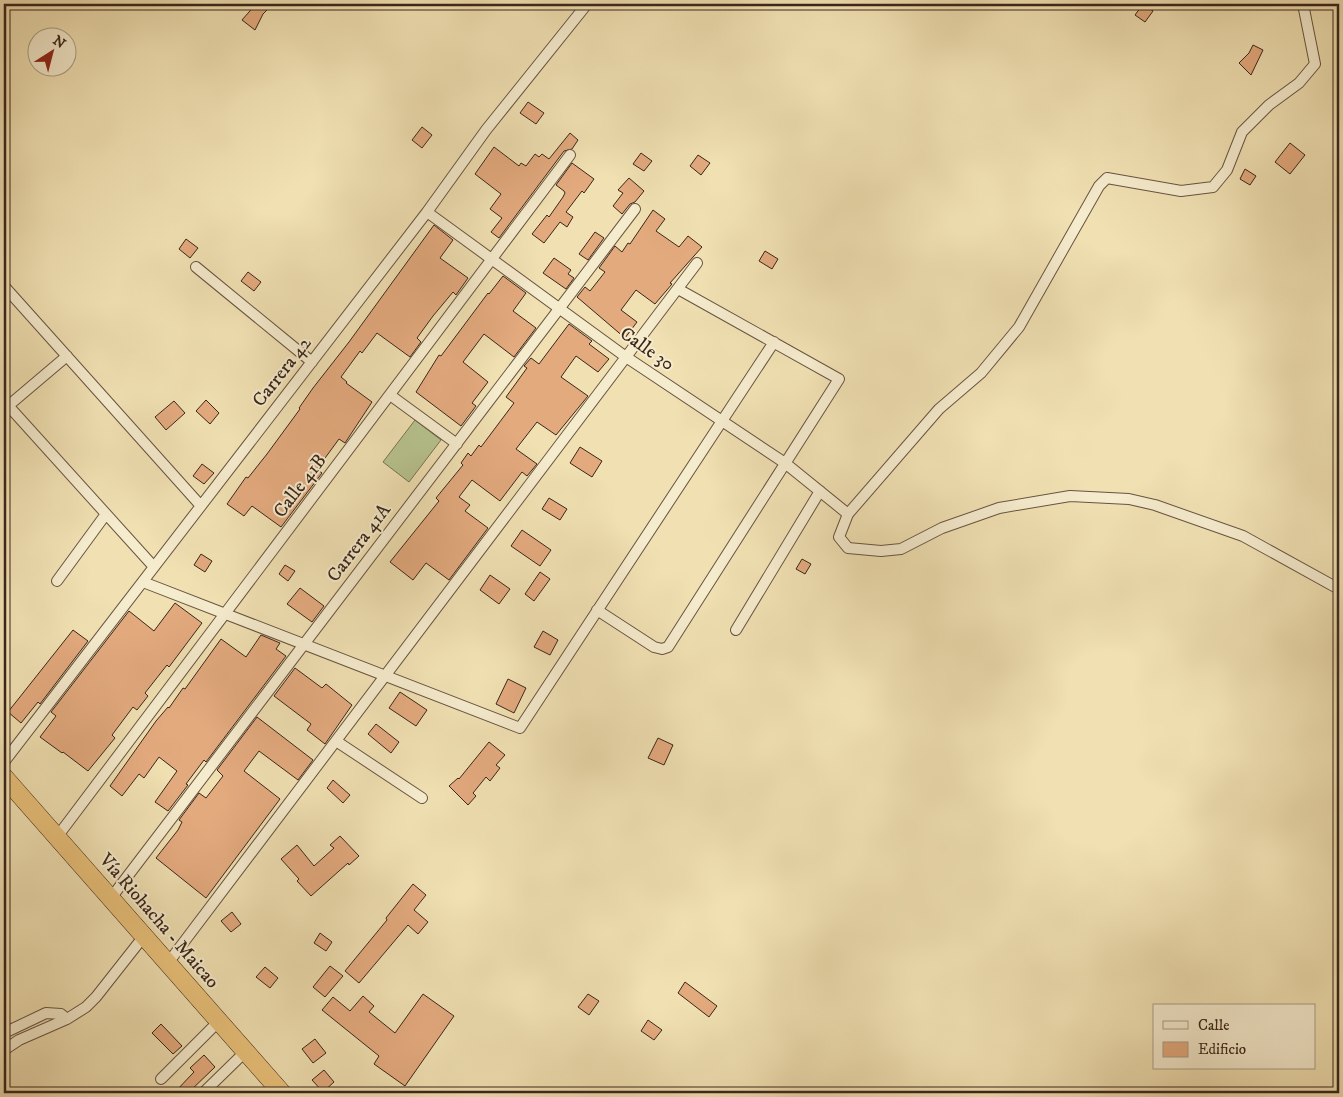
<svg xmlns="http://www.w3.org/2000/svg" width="1343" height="1097" viewBox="0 0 1343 1097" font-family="'IM FELL DW Pica',serif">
<rect width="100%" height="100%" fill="#f0e0b2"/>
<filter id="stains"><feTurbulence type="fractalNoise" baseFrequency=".004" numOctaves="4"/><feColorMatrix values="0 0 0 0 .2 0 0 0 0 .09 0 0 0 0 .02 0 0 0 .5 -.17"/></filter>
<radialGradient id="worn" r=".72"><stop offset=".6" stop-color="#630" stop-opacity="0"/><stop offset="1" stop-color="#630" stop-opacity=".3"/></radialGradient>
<!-- green -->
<path fill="#b7c38e" stroke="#787454" d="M415 420 441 440 409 482 383 462Z"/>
<!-- building -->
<path fill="#e3aa7e" stroke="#3a261b" d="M256 4H273L263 14 255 30 242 20Z
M1143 4 1153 11 1145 22 1135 15Z
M1253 45 1263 50 1251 75 1239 63 1249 53Z
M528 102 544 113 536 124 520 113Z
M422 127 432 135 422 148 412 140Z
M570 133 578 140 572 149 564 151 499 238 491 232 502 218 490 209 501 194 475 174 494 147 519 166 521 163 526 166 535 154 539 157 542 154 549 159Z
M1290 143 1305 155 1290 174 1275 162Z
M641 153 652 161 644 171 633 164Z
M698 155 710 163 701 175 690 166Z
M572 163 594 179 584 193 582 191 566 212 573 217 567 227 560 222 544 243 532 234 547 215 549 217 563 197 565 193 564 191 556 185Z
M1245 169 1256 176 1250 185 1240 179Z
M629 178 644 191 635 202 630 204 622 214 613 206 623 193 618 190Z
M653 210 665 219 656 231 679 247 688 236 702 247 670 283 672 284 655 304 636 290 621 310 637 322 625 338 577 297 585 287 590 291 605 272 599 268 615 246 622 252 628 243 630 244Z
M434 225 453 240 440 258 468 278 456 295 453 292 433 316 417 338 421 342 410 357 377 333 362 353 360 351 341 377 347 382 346 383 372 402 345 443 339 439 317 469 322 473 281 527 252 506 244 516 227 504 246 477 248 478 267 454 300 409 299 408 313 388 349 342Z
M595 232 604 238 588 260 579 254Z
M186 239 198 248 190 258 179 249Z
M765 251 778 259 772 269 759 261Z
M554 258 571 270 568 274 574 278 566 289 543 273Z
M248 272 261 282 254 291 241 281Z
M503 276 526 293 513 311 536 328 514 357 484 334 463 362 488 382 472 403 476 406 461 426 416 392 439 355 441 356 488 293 489 294Z
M569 324 592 341 589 344 609 359 598 372 576 356 561 377 588 396 556 435 537 422 516 449 537 464 527 476 522 472 500 501 472 480 459 497 470 505 465 511 488 528 449 580 426 563 413 580 390 562 439 501 436 498 463 465 461 463 468 453 471 456 479 445 481 447 514 403 506 397 527 368 524 366 531 358 539 364Z
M206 400 219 413 210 424 196 411Z
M174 401 185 413 166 430 155 417Z
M580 447 602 461 592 477 570 463Z
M202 464 214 473 204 484 193 476Z
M549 498 567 509 560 520 542 509Z
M522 530 551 550 540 566 511 546Z
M201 554 212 561 205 572 194 565Z
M802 559 811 564 805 574 796 569Z
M285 565 295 571 288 581 279 574Z
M540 572 550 579 534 601 525 594Z
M490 575 510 589 499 604 480 590Z
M300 588 324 606 312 622 287 604Z
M175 603 202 623 169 667 167 665 145 693 148 696 137 710 133 707 112 735 115 738 88 771 63 752 62 753 40 737 56 716 51 712 129 611 154 631Z
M73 630 88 641 40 704 38 702 21 723 8 712Z
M543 631 558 640 550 655 534 647Z
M261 635 280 643 276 649 286 656 206 762 204 760 186 784 188 785 168 811 155 802 177 771 159 757 144 778 139 774 122 796 110 786 156 721 168 707 169 708 183 688 185 689 221 639 246 657Z
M295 668 322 688 326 684 352 705 325 744 307 730 311 724 274 696Z
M508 679 526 688 514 713 496 704Z
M400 692 427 710 416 726 389 708Z
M257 717 313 760 298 780 259 751 244 771 280 799 206 898 156 858 178 830 182 822 179 820 199 793 206 798 223 776 217 770Z
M376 724 399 742 391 753 368 734Z
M658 738 673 745 664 765 648 758Z
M489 742 505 755 496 765 500 768 490 781 486 777 473 793 476 796 468 805 449 786 458 778 459 779Z
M333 780 350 795 343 803 327 788Z
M340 836 359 856 349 865 348 863 311 896 297 881 299 879 281 859 297 845 314 866 334 848 330 845Z
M413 884 426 895 414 910 428 922 418 934 408 925 359 983 345 971 387 920 386 918Z
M232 912 241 924 231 932 221 921Z
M320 933 332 942 326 951 314 943Z
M330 966 343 976 325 997 313 987Z
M265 967 278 978 270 988 256 977Z
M685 982 717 1006 709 1017 678 993Z
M423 994 454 1016 405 1086 374 1064 379 1056 322 1010 333 997 350 1011 363 996 374 1006 369 1012 395 1033Z
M588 994 599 1001 589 1015 578 1007Z
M648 1020 662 1030 654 1040 641 1031Z
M161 1024 182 1046 173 1054 152 1033Z
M315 1039 326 1053 313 1063 302 1049Z
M204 1055 215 1067 188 1093H174L194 1072 190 1068Z
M324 1070 334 1082 323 1092 312 1080Z"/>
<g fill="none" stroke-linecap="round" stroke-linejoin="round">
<defs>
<path id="minor" d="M1303 4 1315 64 1299 83 1269 105 1242 132 1227 170 1213 187 1181 191 1107 178 1099 186 1019 327 981 373 939 409 848 514 839 537 848 548 881 551 901 549 942 528 999 508 1070 496 1129 499 1155 505 1243 536 1339 589
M427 212 626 357 785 463 848 514
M196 267 312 362
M4 286 201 506
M390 395 457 444
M4 401 154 567
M8 406 67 356
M57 581 106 514
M143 582 520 728 774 342
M597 610 654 647 662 649 668 647 839 379 678 289
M736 630 820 491
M336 741 422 798
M4 762 427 212 486 130 587 4
M57 837 570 155
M111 898 635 209
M168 963 697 263
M4 1033 46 1013 61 1014 67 1019
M4 1050 19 1040 67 1019 86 1007 96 997 144 936
M161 1079 219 1021
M203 1093 245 1052"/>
<path id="trunk" d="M4 777 282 1093"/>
</defs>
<!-- minor casing -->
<use href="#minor" stroke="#685441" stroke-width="12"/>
<!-- trunk casing -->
<use href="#trunk" stroke="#3a261b" stroke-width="19"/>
<!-- minor -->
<use href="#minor" stroke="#f5ebcd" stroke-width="10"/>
<!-- trunk -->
<use href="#trunk" stroke="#e8c079" stroke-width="18"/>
</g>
<g text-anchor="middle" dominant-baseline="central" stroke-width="4" stroke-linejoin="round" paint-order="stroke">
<!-- street labels -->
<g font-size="19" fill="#3a261b" stroke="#f5ebcd">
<text transform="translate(647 349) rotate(35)">Calle 30</text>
<text transform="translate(282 372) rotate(-52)">Carrera 42</text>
<text transform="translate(300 486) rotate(-53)">Calle 41B</text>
<text transform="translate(359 543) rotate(-53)">Carrera 41A</text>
<text transform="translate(159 921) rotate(49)">Vía Riohacha - Maicao</text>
</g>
</g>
<!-- margin -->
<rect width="1343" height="1097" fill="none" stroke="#f0e0b2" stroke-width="20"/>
<rect x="5" y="5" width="1333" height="1087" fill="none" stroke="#3a261b" stroke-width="2.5"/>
<rect x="10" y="10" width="1323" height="1077" fill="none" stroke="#3a261b"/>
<!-- legend -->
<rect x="1153" y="1004" width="162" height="65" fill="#f5ebcd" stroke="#aa9c86"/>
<rect x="1163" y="1021" width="25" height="8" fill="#f5ebcd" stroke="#aa9c86"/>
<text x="1198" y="1030" font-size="15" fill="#3a261b">Calle</text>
<rect x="1163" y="1042" width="25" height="15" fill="#e3aa7e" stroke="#aa9c86"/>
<text x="1198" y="1054" font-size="15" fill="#3a261b">Edificio</text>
<!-- north arrow -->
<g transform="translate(52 52) rotate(36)"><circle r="24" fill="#f5ebcd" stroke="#aa9c86"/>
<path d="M0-4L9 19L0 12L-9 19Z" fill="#8f2418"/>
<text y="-8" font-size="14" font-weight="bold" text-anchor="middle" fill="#3a261b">N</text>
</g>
<rect width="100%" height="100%" filter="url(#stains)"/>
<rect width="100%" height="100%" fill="url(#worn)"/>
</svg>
